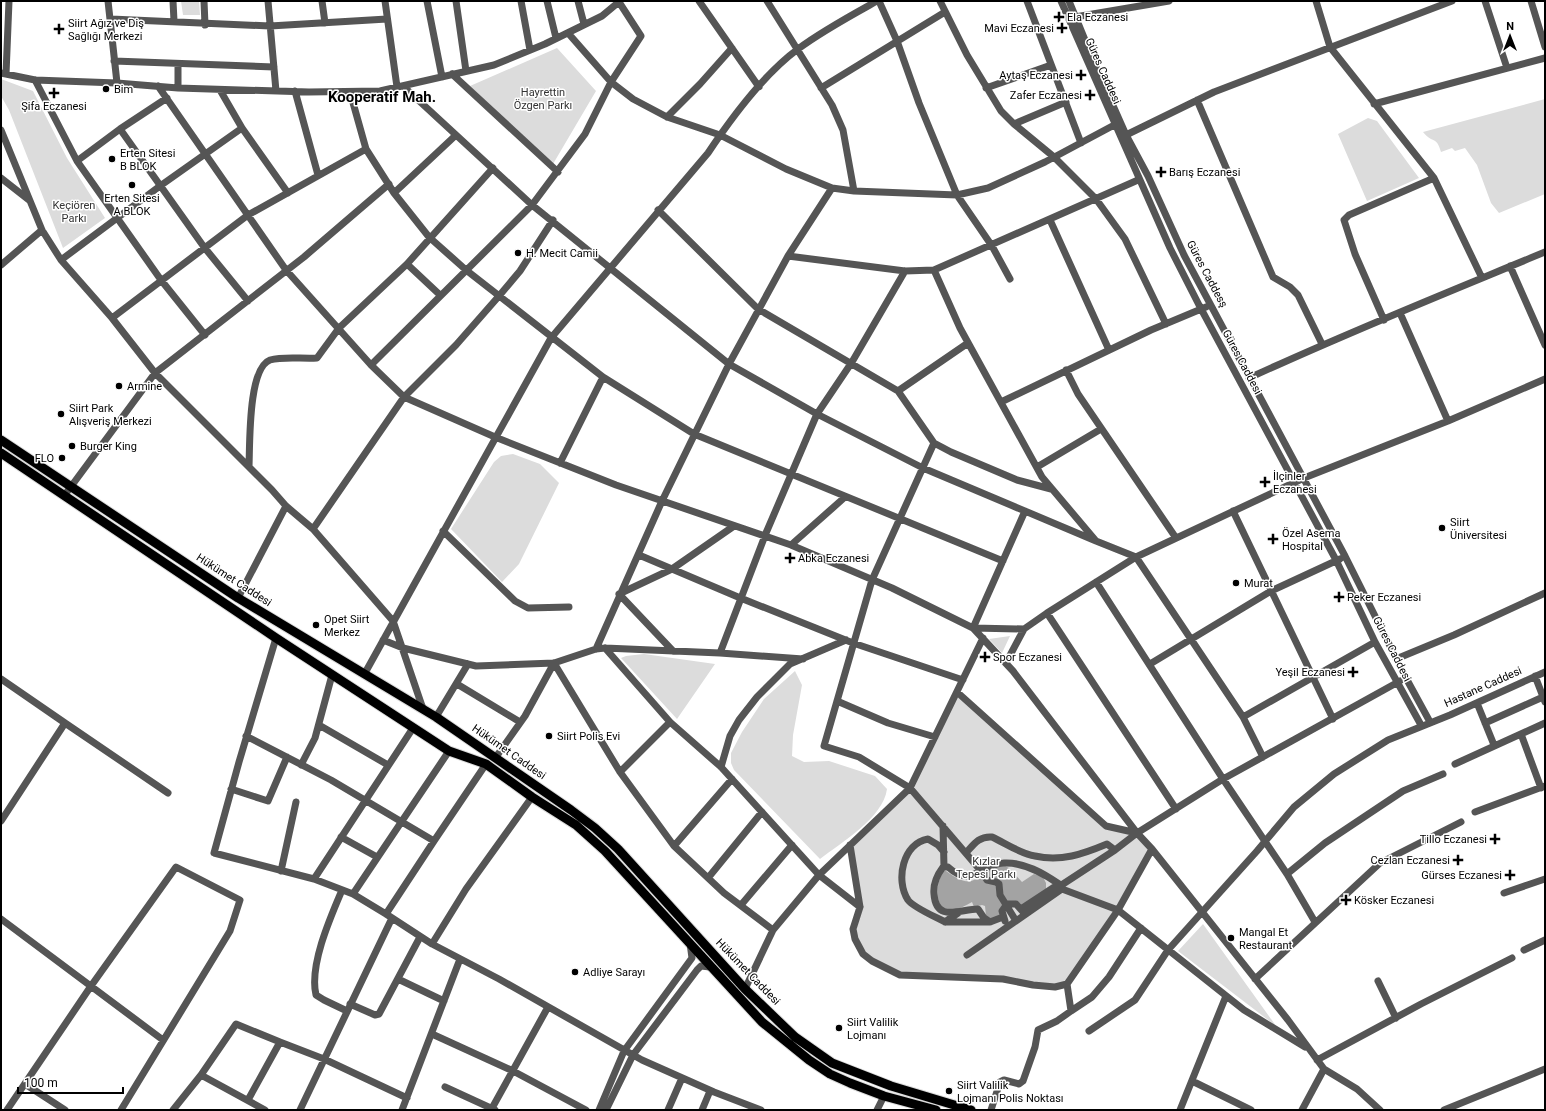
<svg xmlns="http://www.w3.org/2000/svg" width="1546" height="1111" viewBox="0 0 1546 1111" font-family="Roboto,sans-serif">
<rect width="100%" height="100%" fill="#fff"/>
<!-- green -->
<path fill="#dcdcdc" d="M181 1H199L200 15H183Z
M557 48 596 91 553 164 470 86Z
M1 79 33 91 67 158 105 218 63 248 9 110 1 96Z
M1545 99V194L1499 213 1491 203 1477 165 1465 148 1455 151 1452 148 1441 152C1436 135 1434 145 1423 132Z
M1368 118 1377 121 1419 178 1367 201 1338 134Z
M513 454 540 464 559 483 519 564 502 582 451 529 494 462 501 456Z
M1010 636 1002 653 989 639Z
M644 654 715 664 677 719 621 658 626 656Z
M795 671 802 685 793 735 792 756 804 762 829 761 875 776 887 789C883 818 842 842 820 859L734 770 731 763V753L742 732 764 699Z
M957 692 1106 826 1137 833 1152 849 1067 984 1055 987 1003 979 900 975 872 961 855 939 860 907 850 845 910 788Z
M1203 924 1276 1026 1178 951Z"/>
<!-- water -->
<path fill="#a3a3a3" d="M1005 866 1009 868 1022 882 1034 874 1043 877 1046 883V889L1020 907 1013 901H1005L1000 910 1001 916C995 918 991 920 986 916L985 906 982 905 974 907 972 902C966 905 960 909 954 910 932 914 936 883 943 871H946C978 895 975 870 1005 866Z"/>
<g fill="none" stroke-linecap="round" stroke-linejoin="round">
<defs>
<path id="major" d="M1 440 238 598 436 717 571 810 595 828 618 849 745 989 795 1037 832 1063 891 1086 971 1110
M1 453 276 638 449 751 486 764 532 797 576 825 605 851 762 1022 809 1060 830 1074 850 1083 884 1096 936 1110"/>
</defs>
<!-- major casing -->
<use href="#major" stroke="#dbdbdb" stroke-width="11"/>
<!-- minor -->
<path stroke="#555" stroke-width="7" d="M108 1 117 83
M173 1 174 21
M204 1 205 25
M268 1 276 91
M322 1 325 23
M385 1 397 87
M427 1 442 77
M456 1 466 71
M521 1 530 50
M547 1 556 38
M578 1 584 24
M699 1 759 87
M767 1 832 105 843 130 854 191
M879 1 897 41 919 103 957 195 992 246 1010 279
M940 1 967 55 1001 111 1014 124 1054 157 1096 199 1125 239 1166 324
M1027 1 1081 143
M1061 1 1170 248 1199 305 1336 560 1375 642 1421 725
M1069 1 1099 74 1126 135 1148 176 1184 255 1345 556 1406 678 1430 722
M1316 1 1330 47 1434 178 1482 278
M1485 1 1507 68
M1531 1 1545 47
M1075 17 1169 1
M111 19 270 26 387 19
M568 33 611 82 633 99 667 117 720 135 786 169 832 188 854 191 957 195 988 188 1045 162 1118 123
M114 61 274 67
M1 73 35 80 117 83 178 88 309 92 380 91 494 65 545 44 602 16 620 1
M6 74 9 1
M452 74 558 172
M35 80 77 161 161 280 205 335
M158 86 286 270 371 365 404 397 495 437 616 485 791 545 892 588 973 628 1013 671 1137 833 1152 849 1288 1020 1324 1069 1357 1089 1380 1110
M403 86 532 205 729 364 817 414 923 468 1096 541
M178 88V64
M821 88 945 12
M986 88 1051 65
M220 90 242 128 288 193
M295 91 318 175
M350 92 366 149 394 193 429 237 466 270 603 377 694 434 1003 561
M1197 100 1273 277 1290 287 1298 295 1322 344
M1374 104 1545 58
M667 117 700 84 732 48
M1014 124 1066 102
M120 129 204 247 248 301
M1 130 42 230 61 260 112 318 155 373 272 490 286 506 313 529 393 621 423 709
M1126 135 1214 92 1452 1
M77 161 120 129 167 98
M1 178 29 200
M394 193 456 135
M658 210 758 309 898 391 934 443 951 452 1017 480 1051 489
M1050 220 1109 350
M788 256 905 271 934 270 1138 180
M61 260 160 186 242 128
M407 264 440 295
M1 265 42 230
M1510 266 1545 345
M934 270 960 328 1042 477 1096 541 1136 557 1243 717 1263 757
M1400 313 1448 421
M112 318 248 215 366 149
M1384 320 1355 254 1344 220 1349 215 1434 178
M371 365 532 205 585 134 611 82 641 36 619 2
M1066 370 1078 394 1176 538
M1249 378C1346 333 1446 293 1545 252
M898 391 968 343
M1001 402 1151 330 1206 307
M934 443 872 580 824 746 859 757 910 788 981 871 987 880 996 882 999 884 1000 895 1016 921
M560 463 603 377
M249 466C250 444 248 368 270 360 284 356 302 359 317 358L339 328 407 264 493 168
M1037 467 1101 429
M64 496 155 373 304 257 389 184
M1233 511 1333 719
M313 529 404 397 456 345 499 296 520 271 553 220
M443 531 515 601 528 608 569 607
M791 545 845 497
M639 555 738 597 853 643 963 680
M1096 582 1223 779 1287 874 1315 922
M619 594 672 569 734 526
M619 594 673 651
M238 598 286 506
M1047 613 1176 809
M973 628 1025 511
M973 628 1024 629
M276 638 239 762 214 853 314 879 353 894 386 914 434 841
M383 640 403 648 476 666 554 663 596 649 605 648 720 653 803 659
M605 648 670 722 721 767 819 875 910 788 983 638
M596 649 662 501 729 364 788 256 832 188
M720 653 766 533 817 414 852 362 905 271
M1396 659 1454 635 1545 593
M1006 663 1024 629 1047 613 1136 557 1304 478 1448 421 1545 379
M1150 664 1271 591 1340 559
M365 673 551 338 708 153C732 117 764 74 798 49 822 31 850 16 877 1
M1535 676 1545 702
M1 679 65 723
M457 684 520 722
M957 692 1106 826 1137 833
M837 701 888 723 935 737
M1477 703 1494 745
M436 717 468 664
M1243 717 1375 642
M1485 723 1543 697
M319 725 388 765
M1521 734 1541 788
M246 736 331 780 434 841 486 764
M496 757 525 716 554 663 620 772 674 846
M1455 764 1545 723
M301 765 315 738 332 675
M721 767 730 736 739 720 757 697 790 664 846 640
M620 772 670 722
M732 779 674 846 724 893 773 930 819 875 860 907
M231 789 268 801 287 757
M1475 812 1545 786
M1 821 65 723 168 793
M943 826 944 867
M341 837 377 857
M850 845 860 907 853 929 855 939 863 954 872 961 900 975 1003 979 1033 985 1055 987 1067 984 1118 910 1152 849
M944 852 938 845 928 839C903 843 895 880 908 900 914 908 936 917 945 922
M966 853C974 844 979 836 992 837 1005 843 1021 854 1035 856 1061 862 1083 854 1107 844L1115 850 1137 833 1223 779 1400 681
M281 871 296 802
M1287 874 1325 843 1403 791 1443 774
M708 878 762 812
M314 879 413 728
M1060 886 1115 850
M342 890C330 918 309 966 316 995L324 1000 347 1011
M1504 893 1545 879
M353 894 449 751
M741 905 792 845
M958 913 945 922H990
M386 914 432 944 499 979 642 1060 714 1092 761 1110
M1003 917 990 922 984 918 978 909C960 909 936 923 934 894 933 884 937 875 943 867H948C972 889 980 864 1004 863 1024 862 1043 873 1059 884L1021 909
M1 919 163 1040
M1005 921 1002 911 1007 904H1016L1024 913
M432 944 466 889 532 797
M1524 950 1545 940
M967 955 1062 889 1118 910 1244 1010 1305 1047
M398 979 444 1001
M1255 979 1380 863 1461 822
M1378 981 1396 1018
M1067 984 1071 1011 1092 997 1109 977 1141 928
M745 989 773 930
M350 1004 375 1015 379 1014 420 937
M1089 1031 1135 1000 1168 950 1257 851 1294 807 1334 774 1388 740 1450 715 1545 672
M432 1034 513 1071 586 1110
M1317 1060 1421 1004 1512 958
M201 1075 236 1024 280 1042
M1192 1081 1251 1110
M25 1084 65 1110
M445 1087 495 1110
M248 1100 280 1042 324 1059 407 1098
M7 1110 91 986 176 867 240 900 230 931 121 1110
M173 1110 201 1075 265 1110
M300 1110 392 918
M402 1110 460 959
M491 1110 548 1007
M599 1110 624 1051 692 958 690 943
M606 1110 633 1055 697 970 701 966 710 967
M668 1110 682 1078
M702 1110 710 1091
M877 1110 884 1096
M991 1110 1000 1082 1004 1080 1019 1084 1023 1081 1035 1047 1038 1030 1057 1021 1071 1011
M1180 1110 1226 996
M1302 1110 1324 1069
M1444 1110 1545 1069"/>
<!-- major -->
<use href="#major" stroke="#000" stroke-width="9"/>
</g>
<!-- markers -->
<g fill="#000" stroke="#fff" stroke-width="1.5">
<path d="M1057 11h4v4h4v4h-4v4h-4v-4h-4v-4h4z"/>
<path d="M1060 22h4v4h4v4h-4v4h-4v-4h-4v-4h4z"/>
<path d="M57 23h4v4h4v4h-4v4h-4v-4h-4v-4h4z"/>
<path d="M1079 69h4v4h4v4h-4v4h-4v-4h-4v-4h4z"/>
<circle cx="106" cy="89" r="4"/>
<path d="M52 87h4v4h4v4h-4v4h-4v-4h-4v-4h4z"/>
<path d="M1088 89h4v4h4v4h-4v4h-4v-4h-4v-4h4z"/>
<circle cx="112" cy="159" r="4"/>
<path d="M1159 166h4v4h4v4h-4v4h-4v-4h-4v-4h4z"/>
<circle cx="132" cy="185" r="4"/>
<circle cx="518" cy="253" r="4"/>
<circle cx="119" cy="386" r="4"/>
<circle cx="61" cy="414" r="4"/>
<circle cx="72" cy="446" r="4"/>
<circle cx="62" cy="458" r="4"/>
<path d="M1263 476h4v4h4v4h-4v4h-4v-4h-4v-4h4z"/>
<circle cx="1442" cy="528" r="4"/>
<path d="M1271 533h4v4h4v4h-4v4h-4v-4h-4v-4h4z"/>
<path d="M788 552h4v4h4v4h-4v4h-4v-4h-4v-4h4z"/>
<circle cx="1236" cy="583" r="4"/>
<path d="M1337 591h4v4h4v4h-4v4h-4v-4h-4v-4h4z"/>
<circle cx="316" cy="625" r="4"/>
<path d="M983 651h4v4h4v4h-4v4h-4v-4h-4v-4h4z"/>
<path d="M1351 666h4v4h4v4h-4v4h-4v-4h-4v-4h4z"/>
<circle cx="549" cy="736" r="4"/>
<path d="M1493 833h4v4h4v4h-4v4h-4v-4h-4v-4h4z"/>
<path d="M1456 854h4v4h4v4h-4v4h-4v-4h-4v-4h4z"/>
<path d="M1508 869h4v4h4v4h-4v4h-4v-4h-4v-4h4z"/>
<path d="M1344 894h4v4h4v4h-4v4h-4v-4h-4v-4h4z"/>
<circle cx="1231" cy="938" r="4"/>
<circle cx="575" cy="972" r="4"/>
<circle cx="839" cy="1028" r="4"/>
<circle cx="949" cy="1091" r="4"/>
</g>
<g text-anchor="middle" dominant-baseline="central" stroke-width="3" stroke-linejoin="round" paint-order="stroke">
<!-- poi labels -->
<g font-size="11" fill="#000" stroke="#fff" text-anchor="start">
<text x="1067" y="17">Ela Eczanesi</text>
<text x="68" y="23">Siirt Ağız ve Diş<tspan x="68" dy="13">Sağlığı Merkezi</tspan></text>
<text x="1054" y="28" text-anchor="end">Mavi Eczanesi</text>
<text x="1073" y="75" text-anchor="end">Aytaş Eczanesi</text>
<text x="114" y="89">Bim</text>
<text x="1082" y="95" text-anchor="end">Zafer Eczanesi</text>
<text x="54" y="106" text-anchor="middle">Şifa Eczanesi</text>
<text x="120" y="153">Erten Sitesi<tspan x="120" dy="13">B BLOK</tspan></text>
<text x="1169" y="172">Barış Eczanesi</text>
<text x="132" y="198" text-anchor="middle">Erten Sitesi<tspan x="132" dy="13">A BLOK</tspan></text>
<text x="526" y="253">H. Mecit Camii</text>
<text x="127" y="386">Armine</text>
<text x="69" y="408">Siirt Park<tspan x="69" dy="13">Alışveriş Merkezi</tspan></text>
<text x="80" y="446">Burger King</text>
<text x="54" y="458" text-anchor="end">FLO</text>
<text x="1273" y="476">İlçinler<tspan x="1273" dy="13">Eczanesi</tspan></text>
<text x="1450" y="522">Siirt<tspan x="1450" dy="13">Üniversitesi</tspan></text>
<text x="1282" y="533">Özel Asema<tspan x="1282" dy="13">Hospital</tspan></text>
<text x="798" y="558">Abka Eczanesi</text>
<text x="1244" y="583">Murat</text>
<text x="1347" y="597">Peker Eczanesi</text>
<text x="324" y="619">Opet Siirt<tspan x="324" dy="13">Merkez</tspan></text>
<text x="993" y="657">Spor Eczanesi</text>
<text x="1345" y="672" text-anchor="end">Yeşil Eczanesi</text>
<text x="557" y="736">Siirt Polis Evi</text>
<text x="1487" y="839" text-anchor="end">Tillo Eczanesi</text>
<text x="1450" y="860" text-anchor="end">Cezlan Eczanesi</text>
<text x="1502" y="875" text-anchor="end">Gürses Eczanesi</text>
<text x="1354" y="900">Kösker Eczanesi</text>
<text x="1239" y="932">Mangal Et<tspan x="1239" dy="13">Restaurant</tspan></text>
<text x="583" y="972">Adliye Sarayı</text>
<text x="847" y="1022">Siirt Valilik<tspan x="847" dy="13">Lojmanı</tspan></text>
<text x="957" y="1085">Siirt Valilik<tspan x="957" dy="13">Lojmanı Polis Noktası</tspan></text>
</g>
<!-- street labels -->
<g font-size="11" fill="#000" stroke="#fff">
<text transform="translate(1103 71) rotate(66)">Güres Caddesi</text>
<text transform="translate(1207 274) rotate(62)">Güres Caddesş</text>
<text transform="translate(1242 362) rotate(62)">Güres Caddesi</text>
<text transform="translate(234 580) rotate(33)">Hükümet Caddesi</text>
<text transform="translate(1392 649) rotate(63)">Güres Caddesi</text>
<text transform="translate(1483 687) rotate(-24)">Hastane Caddesi</text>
<text transform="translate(509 752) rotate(35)">Hükümet Caddesi</text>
<text transform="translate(748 972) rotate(46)">Hükümet Caddesi</text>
</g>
<!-- park labels -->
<g font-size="11" fill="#333" stroke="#fff">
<text x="543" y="92">Hayrettin<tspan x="543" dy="13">Özgen Parkı</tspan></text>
<text x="74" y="205">Keçiören<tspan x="74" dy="13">Parkı</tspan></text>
<text x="986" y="861">Kızlar<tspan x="986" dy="13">Tepesi Parkı</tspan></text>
</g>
<!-- district labels -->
<g font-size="15" font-weight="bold" fill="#000" stroke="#fff">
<text x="382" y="97">Kooperatif Mah.</text>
</g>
</g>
<!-- border -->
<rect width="1546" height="1111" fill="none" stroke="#000000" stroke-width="4"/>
<!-- north arrow -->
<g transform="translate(1510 36)" stroke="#ffffff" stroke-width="3" paint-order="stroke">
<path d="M0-3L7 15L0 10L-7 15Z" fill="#000000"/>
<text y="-6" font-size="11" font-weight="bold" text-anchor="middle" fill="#000000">N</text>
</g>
<!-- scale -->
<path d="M18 1087v6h105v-6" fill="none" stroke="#000000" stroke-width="2"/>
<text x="24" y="1087" font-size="12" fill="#000000" stroke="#ffffff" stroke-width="3" paint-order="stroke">100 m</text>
</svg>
